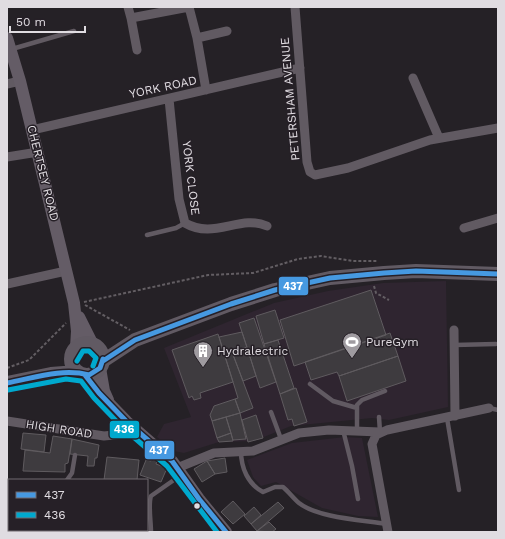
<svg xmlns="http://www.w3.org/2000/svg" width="505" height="539" viewBox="0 0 505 539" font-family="'Work Sans',sans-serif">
<rect width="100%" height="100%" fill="#252126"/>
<!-- built -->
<path fill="#2f2530" d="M446 281 448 407 389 420 372 418 291 426 254 441 219 442 184 453 174 451 157 437 164 424 191 417 164 348 274 303 328 291 383 283Z
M345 437 362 438 378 517 358 516 322 508 276 482 261 486 253 477 247 460 292 443Z"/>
<!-- building -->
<path fill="#3e3b3f" stroke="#5f5b5f" d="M371 290 386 335 294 366 280 320Z
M275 310 284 338 264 344 256 316Z
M254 318 276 382 260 388 239 323Z
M242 332 247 347 224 353 219 337Z
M390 333 398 356 339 376 337 372 311 380 305 362Z
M218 334 233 382 200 393 201 398 194 400 192 396 189 398 172 350Z
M278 340 294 388 280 394 264 344Z
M247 347 256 376 243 381 232 352Z
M232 352 253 408 240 413 235 399 238 398 224 353Z
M398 356 406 381 347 401 339 376Z
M296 388 307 422 294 426 292 419 288 420 280 394Z
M235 399 240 413 212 421 210 415 214 406Z
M240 413 246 439 233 440 226 417Z
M256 415 263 438 248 442 242 420Z
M226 417 231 433 217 438 212 421Z
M23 433 46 435 44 452 21 449Z
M231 433 233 441 219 442 217 438Z
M53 436 72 439 68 463 65 464V472L23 471 25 450 50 453Z
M72 439 99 445 97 458H95L94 466H87L88 456 70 454Z
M107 457 139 460 137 480H104Z
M225 458 227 472 215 474 207 461Z
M151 459 157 461 156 464 167 468 161 482 140 475 146 460 151 461Z
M207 461 215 474 202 482 194 469Z
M233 501 245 514 233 524 221 512Z
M278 502 284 508 257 531 251 524Z
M254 507 261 515 251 524 244 516Z
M269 522 276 529 272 532 257 531Z"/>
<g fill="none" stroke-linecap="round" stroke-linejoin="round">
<!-- path -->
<path stroke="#635e63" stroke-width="2" stroke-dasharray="3 2" stroke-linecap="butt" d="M374 286 376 293 389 300
M84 302 208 275 253 273 298 259 321 256 353 261H378
M85 305 130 330
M7 368 29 360 66 323"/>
<!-- lane -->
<path stroke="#615a62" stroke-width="4.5" d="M12 49 74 31
M147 235 176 228 185 223
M454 345 496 344
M310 384 333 401 357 408
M489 408 498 410
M271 412 281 439
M379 417 380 432
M447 418 459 490
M343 430 352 466 358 499
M357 430V405L362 400 385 391
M241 451C241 468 248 484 263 492L275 487H283C289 492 293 498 299 503 318 518 363 520 387 524
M67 480 72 473 75 455
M7 517 9 516
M151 532C151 522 148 504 151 496L181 475"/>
<!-- street -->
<path stroke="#615a62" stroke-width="9" d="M128 7 131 18 189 7 197 38
M295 7 307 162 310 172 315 175 348 168 430 140 498 128
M131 18 137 50
M413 78 439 138
M7 84 20 81
M206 90 197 38 227 31
M169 99 179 199 185 223C214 240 240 214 267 226
M32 130 300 68
M7 157 38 152
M464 228 498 218
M7 284 66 271
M454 330 455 416
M7 421 104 436 123 434 132 426
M177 468 214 453 253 451 299 433 329 430 380 432
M388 532 372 444 376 435 387 430 489 408"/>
<!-- secondary -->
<path stroke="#645c66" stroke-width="12" d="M7 38 20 81 74 303 77 331 76 348
M79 317 93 345
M100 368 104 391 108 400
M85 375 99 393 127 422 172 461 199 499 226 532"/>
<!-- primary -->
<path stroke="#615a63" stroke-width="14" d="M71 359a16 16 0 1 1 32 0a16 16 0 1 1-32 0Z
M103 361 135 340 231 304 275 290 330 278 384 273 416 271 498 274
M7 383 51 374 77 372"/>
<defs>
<path id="bus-1" d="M103 361 135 340 231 304 275 290 330 278 384 273 416 271 498 274
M85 375 99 393 127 422 172 461 199 499 226 532
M7 383C34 378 62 368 89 375L100 368 103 359"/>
<path id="bus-2" d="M77 361 83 351H89L96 358 93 366
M8 390 66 379 81 381 94 398 122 427 167 466 217 532"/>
</defs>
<!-- bus-1 casing -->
<use href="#bus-1" stroke="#262027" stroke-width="8"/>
<!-- bus-2 casing -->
<use href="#bus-2" stroke="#262027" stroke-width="8"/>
<!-- bus-1 -->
<use href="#bus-1" stroke="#4699e1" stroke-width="5"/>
<!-- bus-2 -->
<use href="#bus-2" stroke="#00a9ce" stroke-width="5"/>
</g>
<!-- icons -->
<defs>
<symbol id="stadium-pin" viewBox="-11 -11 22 30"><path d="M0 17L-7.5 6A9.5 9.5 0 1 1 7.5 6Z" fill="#9f9ba0" stroke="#262027"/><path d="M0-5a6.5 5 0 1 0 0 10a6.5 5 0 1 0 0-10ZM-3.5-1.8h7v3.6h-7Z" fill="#fff"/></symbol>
<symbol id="building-pin" viewBox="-11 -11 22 30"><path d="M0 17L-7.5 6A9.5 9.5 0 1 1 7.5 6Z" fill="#9f9ba0" stroke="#262027"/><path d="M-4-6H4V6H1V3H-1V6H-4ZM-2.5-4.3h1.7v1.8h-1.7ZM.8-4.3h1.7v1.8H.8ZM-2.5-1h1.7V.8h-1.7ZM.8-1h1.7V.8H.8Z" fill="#fff"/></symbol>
</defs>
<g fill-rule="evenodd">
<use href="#stadium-pin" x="341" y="331" width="22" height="30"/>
<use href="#building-pin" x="192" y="340" width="22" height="30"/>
</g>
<!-- markers -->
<circle fill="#e0dce1" stroke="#262027" stroke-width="1.5" cx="197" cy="506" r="3.5"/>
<g text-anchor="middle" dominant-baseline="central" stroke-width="3" stroke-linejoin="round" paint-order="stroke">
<!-- street labels -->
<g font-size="12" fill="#e0dce1" stroke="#262027">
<text transform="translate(163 87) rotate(-12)">YORK ROAD</text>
<text transform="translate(290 99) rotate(-95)">PETERSHAM AVENUE</text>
<text transform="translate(43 173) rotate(76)">CHERTSEY ROAD</text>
<text transform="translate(191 178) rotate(83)">YORK CLOSE</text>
<text transform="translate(59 429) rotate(9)">HIGH ROAD</text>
</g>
<!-- poi labels -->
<g font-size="12" fill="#e0dce1" stroke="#262027" text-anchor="start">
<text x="366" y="342">PureGym</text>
<text x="217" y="351">Hydralectric</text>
</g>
</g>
<g stroke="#262027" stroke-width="1.5">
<rect x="278" y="276" width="31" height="20" rx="4" fill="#4699e1"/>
<rect x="109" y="420" width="31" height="19" rx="4" fill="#00a9ce"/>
<rect x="144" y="440" width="31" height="20" rx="4" fill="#4699e1"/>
</g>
<g font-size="11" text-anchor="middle" font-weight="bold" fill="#fff">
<text x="293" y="290">437</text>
<text x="124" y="433">436</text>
<text x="159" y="454">437</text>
</g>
<!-- border -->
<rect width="505" height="539" fill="none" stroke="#e0dce1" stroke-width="16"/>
<!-- legend -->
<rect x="8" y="479" width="140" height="52" fill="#262027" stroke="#706b71"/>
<rect x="16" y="492" width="20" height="6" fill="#4699e1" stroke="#706b71"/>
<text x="44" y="499" font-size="12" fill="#e0dce1">437</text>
<rect x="16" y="512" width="20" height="6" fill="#00a9ce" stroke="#706b71"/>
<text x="44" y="519" font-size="12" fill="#e0dce1">436</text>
<!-- scale -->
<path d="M10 26v6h75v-6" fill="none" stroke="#e0dce1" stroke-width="2"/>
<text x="16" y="26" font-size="12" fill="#e0dce1" stroke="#262027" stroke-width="3" paint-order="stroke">50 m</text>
</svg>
